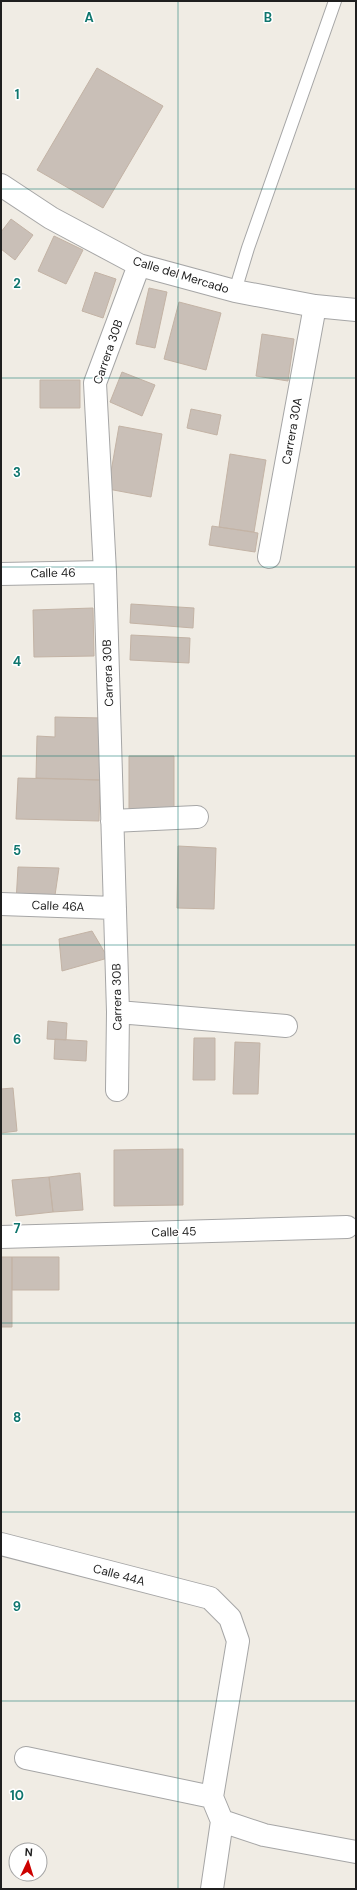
<svg xmlns="http://www.w3.org/2000/svg" width="357" height="1890" viewBox="0 0 357 1890" font-family="'DM Sans',sans-serif">
<rect width="100%" height="100%" fill="#f0ece4"/>
<!-- building -->
<path fill="#c9bfb7" stroke="#c3b3a5" d="M97 68 163 106 103 208 37 170Z
M11 219 33 235 15 260 1 249V232Z
M54 236 83 250 66 284 38 271Z
M95 272 116 279 103 318 82 311Z
M149 288 167 292 155 348 136 344Z
M179 302 221 313 206 370 164 359Z
M262 334 294 339 288 381 256 376Z
M122 372 155 385 142 416 110 402Z
M40 380H80V408H40Z
M191 409 221 415 217 435 187 428Z
M119 426 162 434 151 497 108 489Z
M230 454 266 460 254 532 219 527Z
M212 526 258 533 255 552 209 545Z
M131 604 194 608 193 628 130 623Z
M93 608 94 656 34 657 33 610Z
M131 635 190 638 189 663 130 660Z
M55 717 102 718 100 780 36 778 37 736 55 737Z
M129 756H174V817H129Z
M18 778 100 780 99 821 16 819Z
M178 846 216 848 214 909 177 908Z
M18 867 59 868 54 902H16Z
M92 931 108 958 62 971 59 939Z
M48 1021 67 1023 66 1040 47 1039Z
M194 1038H215V1080H193Z
M55 1039 87 1041 86 1061 54 1059Z
M235 1042 260 1043 258 1094H233Z
M13 1088 17 1131 1 1133V1089Z
M183 1149V1205L114 1206V1150Z
M80 1173 83 1210 53 1212 49 1177Z
M49 1177 53 1212 16 1216 12 1180Z
M1 1257H12V1327H1Z
M12 1257H59V1290H12Z"/>
<g fill="none" stroke-linecap="round" stroke-linejoin="round">
<defs>
<path id="service" d="M235 291 248 248 335 1"/>
<path id="minor" d="M1 185 51 218 139 265 235 291 315 306 356 310
M269 557 315 306
M1 574 105 572
M112 821 197 817
M1 904 115 908
M118 1012 286 1026
M117 1090 118 1012 105 572 95 383 139 265
M1 1237 347 1227
M1 1544 210 1598 230 1618 238 1641 212 1797 222 1821 212 1889
M26 1758 212 1797
M222 1821 264 1835 356 1852"/>
</defs>
<!-- service casing -->
<use href="#service" stroke="#a6a6a6" stroke-width="14"/>
<!-- minor casing -->
<use href="#minor" stroke="#a6a6a6" stroke-width="24"/>
<!-- service -->
<use href="#service" stroke="#fff" stroke-width="12"/>
<!-- minor -->
<use href="#minor" stroke="#fff" stroke-width="22"/>
</g>
<!-- grid -->
<path fill="none" stroke="#0f766e" stroke-width="1" stroke-opacity="0.55" d="M178 1V1889M1 189H356M1 378H356M1 567H356M1 756H356M1 945H356M1 1134H356M1 1323H356M1 1512H356M1 1701H356"/>
<g text-anchor="middle" dominant-baseline="central" stroke-width="3" stroke-linejoin="round" paint-order="stroke">
<!-- street labels -->
<g font-size="12" fill="#1f1f1f" stroke="#fff">
<text transform="translate(181 275) rotate(17)">Calle del Mercado</text>
<text transform="translate(108 352) rotate(-71)">Carrera 30B</text>
<text transform="translate(292 431) rotate(-80)">Carrera 30A</text>
<text transform="translate(53 573) rotate(-1)">Calle 46</text>
<text transform="translate(108 673) rotate(-92)">Carrera 30B</text>
<text transform="translate(58 906) rotate(2)">Calle 46A</text>
<text transform="translate(117 997) rotate(-91)">Carrera 30B</text>
<text transform="translate(174 1232) rotate(-2)">Calle 45</text>
<text transform="translate(119 1575) rotate(15)">Calle 44A</text>
</g>
</g>
<g font-size="13" text-anchor="middle" font-weight="bold" fill="#0f766e" stroke="#fff" stroke-width="3" stroke-linejoin="round" paint-order="stroke">
<text x="89" y="22">A</text>
<text x="268" y="22">B</text>
<text x="17" y="99">1</text>
<text x="17" y="288">2</text>
<text x="17" y="477">3</text>
<text x="17" y="666">4</text>
<text x="17" y="855">5</text>
<text x="17" y="1044">6</text>
<text x="17" y="1233">7</text>
<text x="17" y="1422">8</text>
<text x="17" y="1611">9</text>
<text x="17" y="1800">10</text>
</g>
<!-- border -->
<rect width="357" height="1890" fill="none" stroke="#1f1f1f" stroke-width="4"/>
<!-- north arrow -->
<g transform="translate(28 1862) rotate(4)"><circle r="19" fill="#ffffff" stroke="#a5a5a5"/>
<path d="M0-3L7 15L0 10L-7 15Z" fill="#cd0200"/>
<text y="-6" font-size="11" font-weight="bold" text-anchor="middle" fill="#1f1f1f">N</text>
</g>
</svg>
